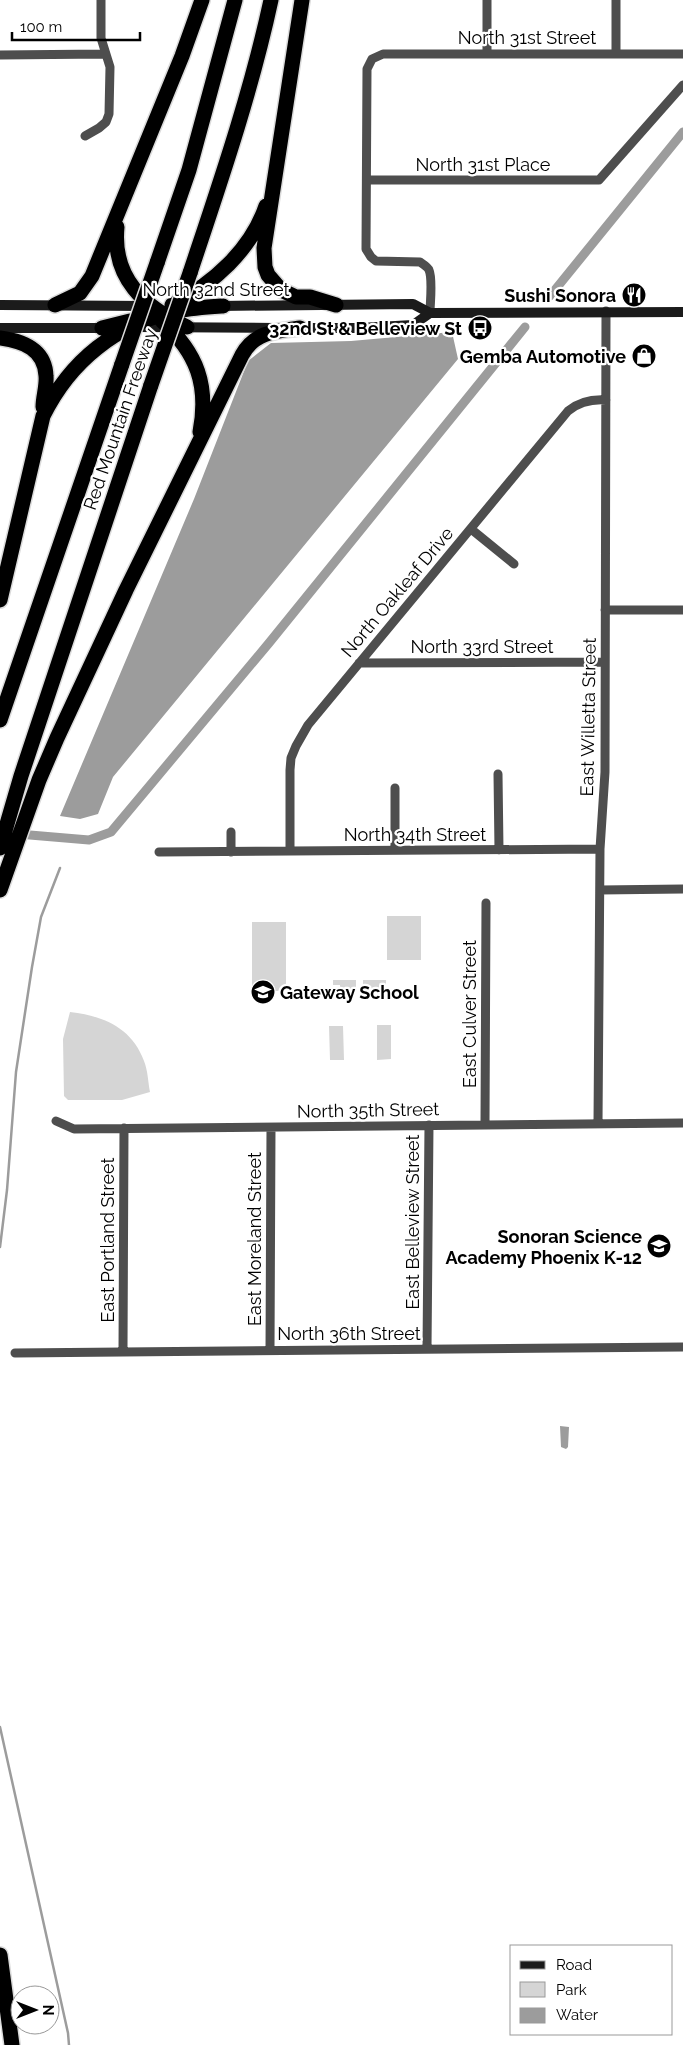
<svg xmlns="http://www.w3.org/2000/svg" width="683" height="2045" viewBox="0 0 683 2045" font-family="Raleway,sans-serif">
<rect width="100%" height="100%" fill="#fff"/>
<!-- green -->
<path fill="#d5d5d5" d="M387 916H421V960H387Z
M252 922H286V991H252Z
M333 980H356V989H340V985H333Z
M363 980H386V985H379V989H363Z
M70 1012C104 1016 132 1028 144 1061 148 1071 148 1082 150 1092L122 1100H68L64 1096 63 1039Z
M377 1025H391V1059L377 1060Z
M329 1026H343L344 1060H330Z"/>
<!-- water -->
<path fill="#9c9c9c" d="M452 332 458 359 113 777 98 814 80 819 60 816 194 499 248 361 271 343 351 341Z
M560 1426 569 1427 568 1447 566 1449 561 1447Z"/>
<g fill="none" stroke-linecap="round" stroke-linejoin="round">
<!-- stream -->
<path stroke="#9c9c9c" stroke-width="2.5" d="M0 1247 7 1190 16 1072 32 967 41 917 60 868
M0 1727 68 2033 69 2045"/>
<!-- canal -->
<path stroke="#9c9c9c" stroke-width="9" d="M550 296 683 132
M18 834 89 840 111 832 269 643 525 327"/>
<defs>
<path id="motorway" d="M302 0 264 248 265 267 268 275 281 290 296 297H310L336 305
M117 227C112 278 144 307 187 327
M157 263 189 170 235 0
M190 273C220 183 251 93 271 0
M55 305 80 293 92 276 182 56 202 0
M172 305C213 284 251 250 266 206
M162 321C197 353 209 385 200 432
M102 328 130 321
M0 338C23 341 45 349 46 376 47 386 43 397 43 407
M0 600 43 416C70 361 116 324 177 311 192 308 208 307 223 306
M0 720 122 364
M0 848 21 776 151 385
M0 890 39 780 57 738 126 590 242 355C254 332 276 331 300 328
M0 1955 12 2045"/>
</defs>
<!-- motorway casing -->
<use href="#motorway" stroke="#dbdbdb" stroke-width="18"/>
<!-- minor -->
<path stroke="#4e4e4e" stroke-width="9" d="M487 53V0
M616 54V0
M0 55 105 54
M85 136 99 128 106 122 109 114 110 67 101 38V0
M367 180H599L683 85
M430 313C430 303 433 279 429 270 428 267 423 264 420 262L376 261 371 257 366 249 367 69 372 59 383 54H683
M471 529 514 564
M605 610H683
M359 663 605 662
M498 774 499 850
M395 788V850
M231 832V852
M290 851V770L291 758 296 746 308 725 568 411C579 402 591 399 606 400
M159 852 600 849
M600 890 683 889
M56 1121 74 1129 683 1123
M485 1124 486 903
M598 1124 600 849 605 772 606 311
M427 1349 429 1125
M270 1350 271 1128
M123 1351 124 1128
M15 1353 683 1347"/>
<!-- secondary -->
<path stroke="#1b1b1b" stroke-width="10" d="M0 305 147 306
M219 306 413 304 430 313 683 312
M137 327 275 328
M0 328H108
M295 328H360L413 325 430 313"/>
<!-- motorway -->
<use href="#motorway" stroke="#000" stroke-width="15"/>
<defs>
<path id="motorway-bridge" d="M122 364 157 263
M151 385 190 273"/>
</defs>
<!-- motorway-bridge casing -->
<use href="#motorway-bridge" stroke="#dbdbdb" stroke-width="18" stroke-linecap="butt"/>
<!-- motorway-bridge -->
<use href="#motorway-bridge" stroke="#000" stroke-width="15"/>
</g>
<!-- icons -->
<defs>
<symbol id="restaurant-disc" viewBox="-11 -11 22 22"><circle r="9.5" fill="#000" stroke="#fff"/><path d="M-5-6h1v4h1v-4h1v4h1v-4h1v5L-1.5 .5V6h-2V.5L-5-1ZM5-6V6H3V1.5H1.5Q1.5-4 5-6Z" fill="#fff"/></symbol>
<symbol id="bus-disc" viewBox="-11 -11 22 22"><circle r="9.5" fill="#000" stroke="#fff"/><path d="M-5-6H5V4H4V6H2V4H-2V6H-4V4H-5ZM-3.5-4V0h7V-4ZM-3.5 1.2v1.5H-2V1.2ZM2 1.2v1.5H3.5V1.2Z" fill="#fff"/></symbol>
<symbol id="shop-disc" viewBox="-11 -11 22 22"><circle r="9.5" fill="#000" stroke="#fff"/><path d="M-5-2.5h2.3a2.7 3.5 0 0 1 5.4 0H5L5.5 6h-11ZM-1.5-2.5h3a1.5 2.3 0 0 0-3 0Z" fill="#fff"/></symbol>
<symbol id="school-disc" viewBox="-11 -11 22 22"><circle r="9.5" fill="#000" stroke="#fff"/><path d="M0-5L7-2L0 1L-7-2ZM-4 1L0 2.5L4 1V4Q0 6-4 4Z" fill="#fff"/></symbol>
</defs>
<g fill-rule="evenodd">
<use href="#restaurant-disc" x="620" y="281" width="28" height="28"/>
<use href="#bus-disc" x="466" y="314" width="28" height="28"/>
<use href="#shop-disc" x="630" y="342" width="28" height="28"/>
<use href="#school-disc" x="249" y="978" width="28" height="28"/>
<use href="#school-disc" x="645" y="1232" width="28" height="28"/>
</g>
<g text-anchor="middle" dominant-baseline="central" stroke-width="4.5" stroke-linejoin="round" paint-order="stroke">
<!-- street labels -->
<g font-size="18" fill="#000" stroke="#fff">
<text x="527" y="37">North 31st Street</text>
<text x="483" y="164">North 31st Place</text>
<text x="216" y="289">North 32nd Street</text>
<text transform="translate(120 419) rotate(-71)">Red Mountain Freeway</text>
<text transform="translate(397 592) rotate(-50)">North Oakleaf Drive</text>
<text x="482" y="646">North 33rd Street</text>
<text transform="translate(588 717) rotate(-89)">East Willetta Street</text>
<text x="415" y="834">North 34th Street</text>
<text transform="translate(469 1014) rotate(-90)">East Culver Street</text>
<text transform="translate(368 1110) rotate(-1)">North 35th Street</text>
<text transform="translate(412 1222) rotate(-90)">East Belleview Street</text>
<text transform="translate(254 1239) rotate(-90)">East Moreland Street</text>
<text transform="translate(107 1240) rotate(-90)">East Portland Street</text>
<text x="349" y="1333">North 36th Street</text>
</g>
<!-- poi labels -->
<g font-size="18" font-weight="bold" fill="#000" stroke="#fff" text-anchor="end">
<text x="616" y="295">Sushi Sonora</text>
<text x="462" y="328">32nd St &amp; Belleview St</text>
<text x="626" y="356">Gemba Automotive</text>
<text x="280" y="992" text-anchor="start">Gateway School</text>
<text x="642" y="1236">Sonoran Science<tspan x="642" dy="21">Academy Phoenix K-12</tspan></text>
</g>
</g>
<!-- legend -->
<rect x="510" y="1945" width="162" height="90" fill="#ffffff" stroke="#999999"/>
<rect x="520" y="1961" width="25" height="8" fill="#1b1b1b" stroke="#999999"/>
<text x="556" y="1970" font-size="15" fill="#000000">Road</text>
<rect x="520" y="1982" width="25" height="15" fill="#d5d5d5" stroke="#999999"/>
<text x="556" y="1995" font-size="15" fill="#000000">Park</text>
<rect x="520" y="2008" width="25" height="15" fill="#9c9c9c" stroke="#999999"/>
<text x="556" y="2020" font-size="15" fill="#000000">Water</text>
<!-- north arrow -->
<g transform="translate(35 2010) rotate(90)"><circle r="24" fill="#ffffff" stroke="#999999"/>
<path d="M0-4L9 19L0 12L-9 19Z" fill="#000000"/>
<text y="-8" font-size="14" font-weight="bold" text-anchor="middle" fill="#000000">N</text>
</g>
<!-- scale -->
<path d="M12 32v8h128v-8" fill="none" stroke="#000000" stroke-width="2.5"/>
<text x="20" y="32" font-size="15" fill="#000000" stroke="#ffffff" stroke-width="4" paint-order="stroke">100 m</text>
</svg>
